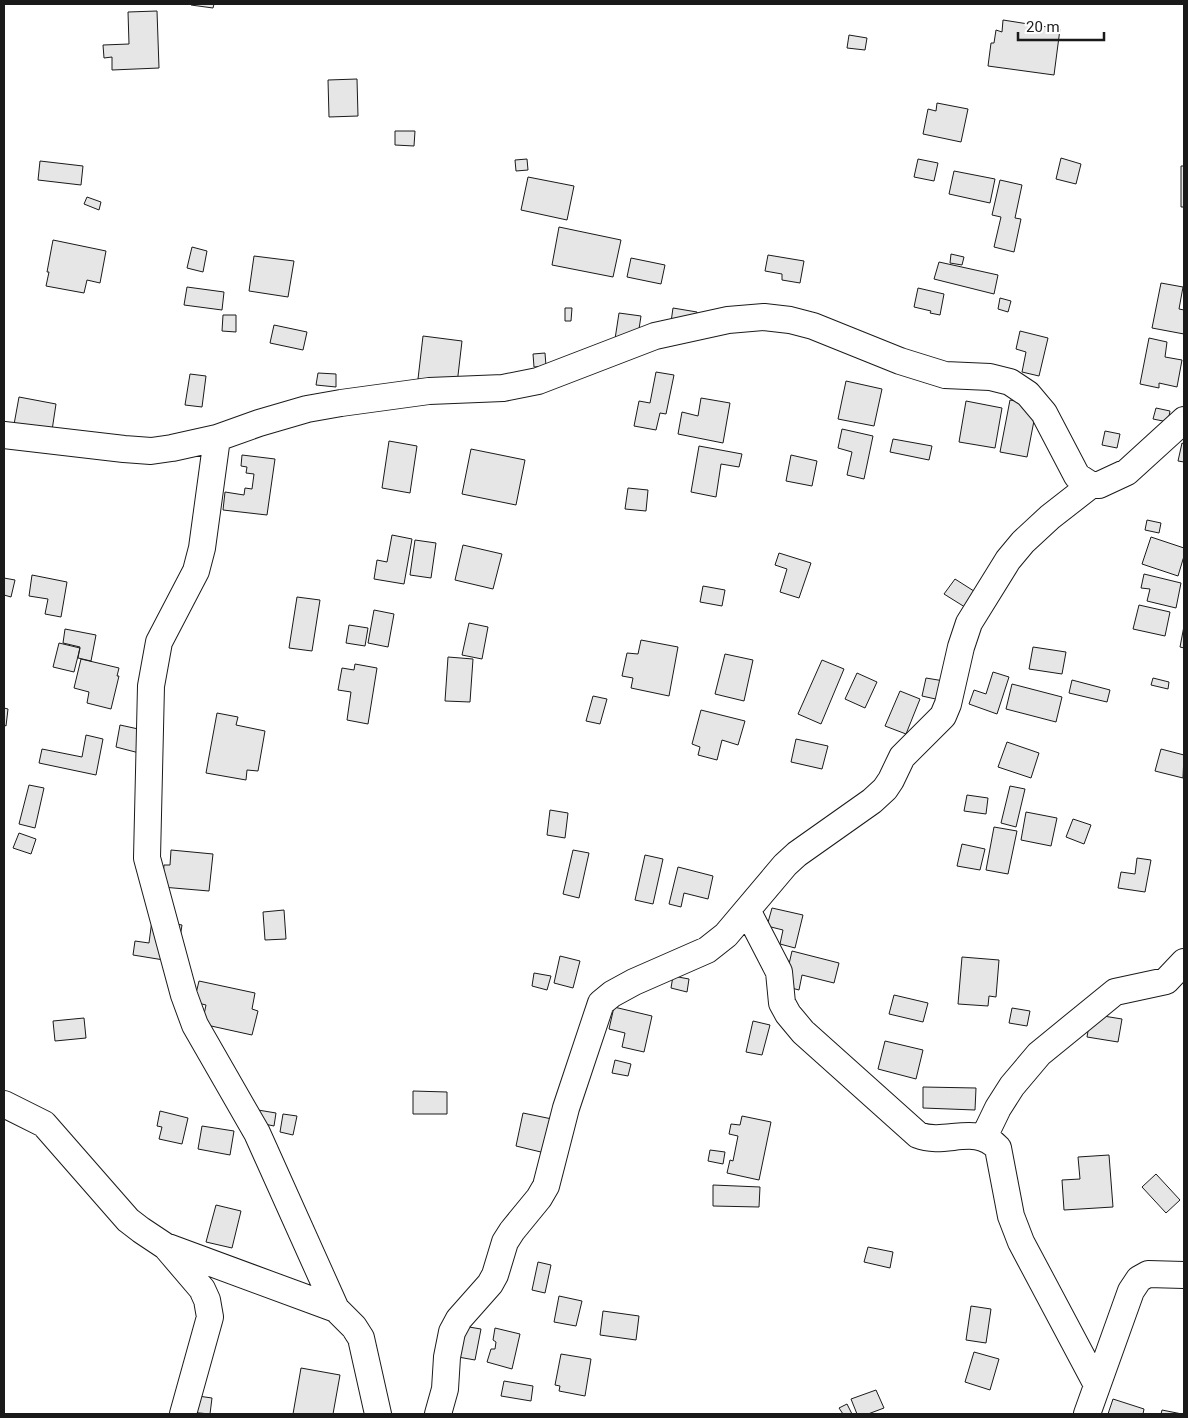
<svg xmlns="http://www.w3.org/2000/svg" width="1188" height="1418" viewBox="0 0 1188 1418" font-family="Roboto,sans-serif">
<rect width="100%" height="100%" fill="#fff"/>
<!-- building -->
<path fill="#e6e6e6" stroke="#1a1a1a" d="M191 4H214L213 8 191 5Z
M157 11 159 68 112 70V57L104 58 103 45 129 44 128 12Z
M1003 20 1060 29 1054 75 988 66 991 43H994L996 30 1002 32Z
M849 35 867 38 865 50 847 48Z
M357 79 358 116 329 117 328 80Z
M937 103 968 109 961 142 923 134 928 109 936 111Z
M395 131H415L414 146 395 145Z
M1061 158 1081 164 1076 184 1056 179Z
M527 159 528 170 516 171 515 160Z
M918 159 938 163 934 181 914 177Z
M40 161 83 166 81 185 38 180Z
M1181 166H1184V207H1181Z
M954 171 995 179 990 203 949 194Z
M528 177 574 186 567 220 521 210Z
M1000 180 1022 185 1015 218 1021 219 1014 252 994 247 1001 217 992 215Z
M87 197 101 202 99 210 84 204Z
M559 227 621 240 613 277 552 265Z
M53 240 106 251 100 283 87 280 84 293 46 286 49 272H47Z
M192 247 207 251 203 272 187 268Z
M951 254 964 257 962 265 950 263Z
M768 255 804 261 800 283 782 280V274L765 271Z
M254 256 294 261 288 297 249 291Z
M631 258 665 265 661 284 627 277Z
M939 262 998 275 994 294 934 279Z
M1161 283 1183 287 1179 309 1184 310V334L1152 328Z
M187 287 224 292 222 310 184 305Z
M918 288 944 294 940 315 930 313 931 311 914 307Z
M1000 298 1011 301 1008 312 998 309Z
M565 308H572L571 321H565Z
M673 308 697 312 694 332 670 329Z
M619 313 641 316 637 342 615 339Z
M223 315H236V332L222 331Z
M274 325 307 332 303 350 270 343Z
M1020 331 1048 338 1039 376 1022 372 1026 352 1016 349Z
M423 336 462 341 457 384 418 379Z
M1149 338 1167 342 1165 357 1182 360 1177 387 1159 383V388L1140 384Z
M545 353 546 366 534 367 533 354Z
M656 372 674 375 666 414 660 413 656 430 634 426 639 401 650 403Z
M318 373 336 374V387L316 385Z
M190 374 206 376 202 407 185 405Z
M846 381 882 389 874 426 838 419Z
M19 397 56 404 51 437 13 430Z
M701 398 730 403 723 443 678 434 682 412 698 416Z
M1010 400 1037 405 1027 457 1000 452Z
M966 401 1002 408 995 448 959 442Z
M1156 408 1170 411 1168 422 1153 419Z
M842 429 873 436 864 479 847 475 852 452 838 448Z
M1105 431 1120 434 1117 448 1102 445Z
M893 439 932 446 929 460 890 452Z
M389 441 417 446 410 493 382 488Z
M1182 443 1184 444V462L1178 461Z
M699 446 742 454 739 467 721 464 716 497 691 492Z
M471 449 525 460 516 505 462 494Z
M242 455 275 459 267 515 223 510 225 492 244 495 245 488 252 489 254 474 246 473 247 467 241 466Z
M791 455 817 461 812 486 786 481Z
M628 488 648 490 646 511 625 509Z
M1147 520 1161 523 1159 533 1145 530Z
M392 535 412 539 404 584 374 579 377 560 387 562Z
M1151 537 1184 548V556L1178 576 1142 564Z
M415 540 436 543 431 578 410 575Z
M463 545 502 554 493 589 455 580Z
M779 553 811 563 799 598 780 592 787 569 775 565Z
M1144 574 1181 583 1176 608 1147 601 1150 589 1141 588Z
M32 575 67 582 61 617 45 614 48 599 29 596Z
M4 578 15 580 11 597 4 595Z
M955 579 977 593 968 609 944 594Z
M703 586 725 590 722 606 700 602Z
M297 597 320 600 312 651 289 648Z
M1139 605 1170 612 1165 636 1133 629Z
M374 610 394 614 388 647 368 643Z
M469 623 488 627 482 659 462 655Z
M349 625 368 628 365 646 346 643Z
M1184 626V648L1180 647Z
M65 629 96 635 91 661 78 658 80 647 63 643Z
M641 640 678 647 669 696 631 688 633 678 622 676 627 653 638 654Z
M59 643 80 648 74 672 53 667Z
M1033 647 1066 652 1062 674 1029 669Z
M725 654 753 660 744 701 715 694Z
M448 657 473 659 470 702 445 701Z
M81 659 119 668 117 676H119L111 709 87 703 89 692 74 688Z
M822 660 844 669 821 724 798 714Z
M355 664 377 668 368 724 347 720 351 692 338 690 342 668 354 670Z
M993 672 1009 677 997 714 969 704 974 690 986 694Z
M857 673 877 682 865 708 845 699Z
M926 678 944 681 940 700 922 696Z
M1153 678 1169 682 1168 689 1151 685Z
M1072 680 1110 690 1107 702 1069 693Z
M1012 684 1062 697 1056 722 1006 709Z
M900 691 920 699 906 734 885 726Z
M593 696 607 699 600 724 586 721Z
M4 708 8 709 6 726 4 725Z
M701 710 745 721 738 745 722 740 717 760 698 755 700 747 692 744Z
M217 713 238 717 236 725 265 731 258 771 247 770 246 780 206 773Z
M120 725 152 732 147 755 116 747Z
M86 735 103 739 96 775 39 763 42 749 82 757Z
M796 739 828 746 822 769 791 762Z
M1007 742 1039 753 1031 778 998 767Z
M1161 749 1184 755 1183 778 1155 771Z
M29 785 44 788 35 828 19 824Z
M1010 786 1025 789 1016 827 1001 823Z
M967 795 988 798 986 814 964 811Z
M550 810 568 813 565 838 547 835Z
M1026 812 1057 818 1051 846 1021 840Z
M1073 819 1091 825 1084 844 1066 837Z
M994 827 1017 831 1008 874 986 870Z
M19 833 36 839 31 854 13 848Z
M962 844 985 849 980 870 957 866Z
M171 850 213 854 209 891 162 887 164 865H170Z
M573 850 589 853 579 898 563 894Z
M645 855 663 859 653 904 635 900Z
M1137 858 1151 860 1145 892 1118 888 1121 872 1135 874Z
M678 867 713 876 708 899 684 893 681 907 669 904Z
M772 908 803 915 795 948 780 944 783 930 767 926Z
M284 910 286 939 265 940 263 912Z
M152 920 182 925 176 962 133 955 135 941 149 943Z
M792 951 839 963 834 983 802 975 799 990 784 986Z
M560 956 580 961 573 988 554 983Z
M962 957 999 960 996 997 989 996 988 1006 958 1004Z
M534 973 551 976 547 990 532 986Z
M673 976 689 979 687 992 671 988Z
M199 981 255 993 252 1009 258 1011 252 1035 202 1024 206 1005 194 1002Z
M894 995 928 1003 923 1022 889 1014Z
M614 1007 652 1016 644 1052 622 1047 625 1033 609 1029Z
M1012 1008 1030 1011 1027 1026 1009 1023Z
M1091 1014 1122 1019 1118 1042 1087 1037Z
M84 1018 86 1038 55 1041 53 1021Z
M753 1021 770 1025 762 1055 746 1052Z
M885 1041 923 1050 916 1079 878 1069Z
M615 1060 631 1064 628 1076 612 1073Z
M923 1087 976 1088 975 1110 923 1108Z
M413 1091 447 1092V1114H413Z
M258 1110 276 1113 274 1126 255 1122Z
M160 1111 188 1118 182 1144 159 1139 162 1127 157 1126Z
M523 1113 552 1119 545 1153 516 1146Z
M283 1114 297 1116 293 1135 280 1132Z
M742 1116 771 1122 759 1180 727 1173 730 1160 733 1161 738 1136 729 1134 731 1124 740 1125Z
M202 1126 234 1131 230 1155 198 1149Z
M710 1150 725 1152 723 1164 708 1161Z
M1109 1155 1113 1207 1064 1210 1062 1180 1080 1179 1078 1157Z
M1156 1174 1180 1200 1166 1213 1142 1187Z
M713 1185 760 1187 759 1207 713 1206Z
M216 1205 241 1211 232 1248 206 1242Z
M868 1247 893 1252 890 1268 864 1262Z
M538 1262 551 1265 545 1293 532 1290Z
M559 1296 582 1301 576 1326 554 1322Z
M971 1306 991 1309 986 1343 966 1340Z
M603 1311 639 1316 636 1340 600 1335Z
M463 1326 481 1329 475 1360 458 1357Z
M495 1328 520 1334 512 1369 487 1362 491 1349H495L496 1342 493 1340Z
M974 1352 999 1359 990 1390 965 1382Z
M561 1354 591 1359 585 1396 559 1391 560 1386 555 1385Z
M301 1368 340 1375 333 1414H293Z
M504 1381 533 1386 531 1401 501 1396Z
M876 1390 884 1408 868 1414H857L851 1399Z
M191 1395 212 1398 210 1414 189 1412Z
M1113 1399 1144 1409 1143 1414H1108Z
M847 1404 852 1414H843L839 1408Z
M1162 1410 1182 1414H1161Z"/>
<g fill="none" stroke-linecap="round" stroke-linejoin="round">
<defs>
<path id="street" d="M4 435 124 449 151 451 172 448 217 438 259 423 307 409 341 403 429 391 503 388 538 381 655 336 728 320 764 317 790 320 813 326 900 361 945 375 990 377 1010 382 1028 394 1044 413 1077 476 1091 485H1099L1127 472 1184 420
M217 438 202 548 196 571 159 642 151 686 147 858 184 995 195 1025 257 1133 336 1309
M747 910 779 972 782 1003 788 1014 803 1032 918 1135C946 1146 975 1123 998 1148L1011 1216 1021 1242 1097 1385
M4 1104 44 1124 128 1220 141 1230 165 1246 336 1309 354 1327 361 1338 378 1414
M984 1137 998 1108 1012 1086 1039 1054 1115 992 1166 981 1184 962
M167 1248 202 1289 207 1300 210 1317 183 1414
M438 1414 445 1389 447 1357 452 1332 459 1319 490 1284 495 1275 505 1242 512 1231 539 1198 546 1186 566 1108 601 1003 612 994 634 982 707 950 726 935 785 865 797 854 872 801 885 789 891 780 902 757 943 716 948 704 961 647 969 623 1008 560 1023 542 1050 517 1091 485
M1087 1414 1131 1291 1139 1279 1148 1274 1184 1275"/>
</defs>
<!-- street casing -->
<use href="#street" stroke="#1a1a1a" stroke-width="28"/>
<!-- street -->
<use href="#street" stroke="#fff" stroke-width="26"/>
</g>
<!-- border -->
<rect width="1188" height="1418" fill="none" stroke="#1a1a1a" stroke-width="10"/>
<!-- scale -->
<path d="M1018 32v8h86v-8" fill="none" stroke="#1a1a1a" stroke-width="2.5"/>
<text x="1026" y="32" font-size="15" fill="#1a1a1a" stroke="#ffffff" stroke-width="4" paint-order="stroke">20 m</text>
</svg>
